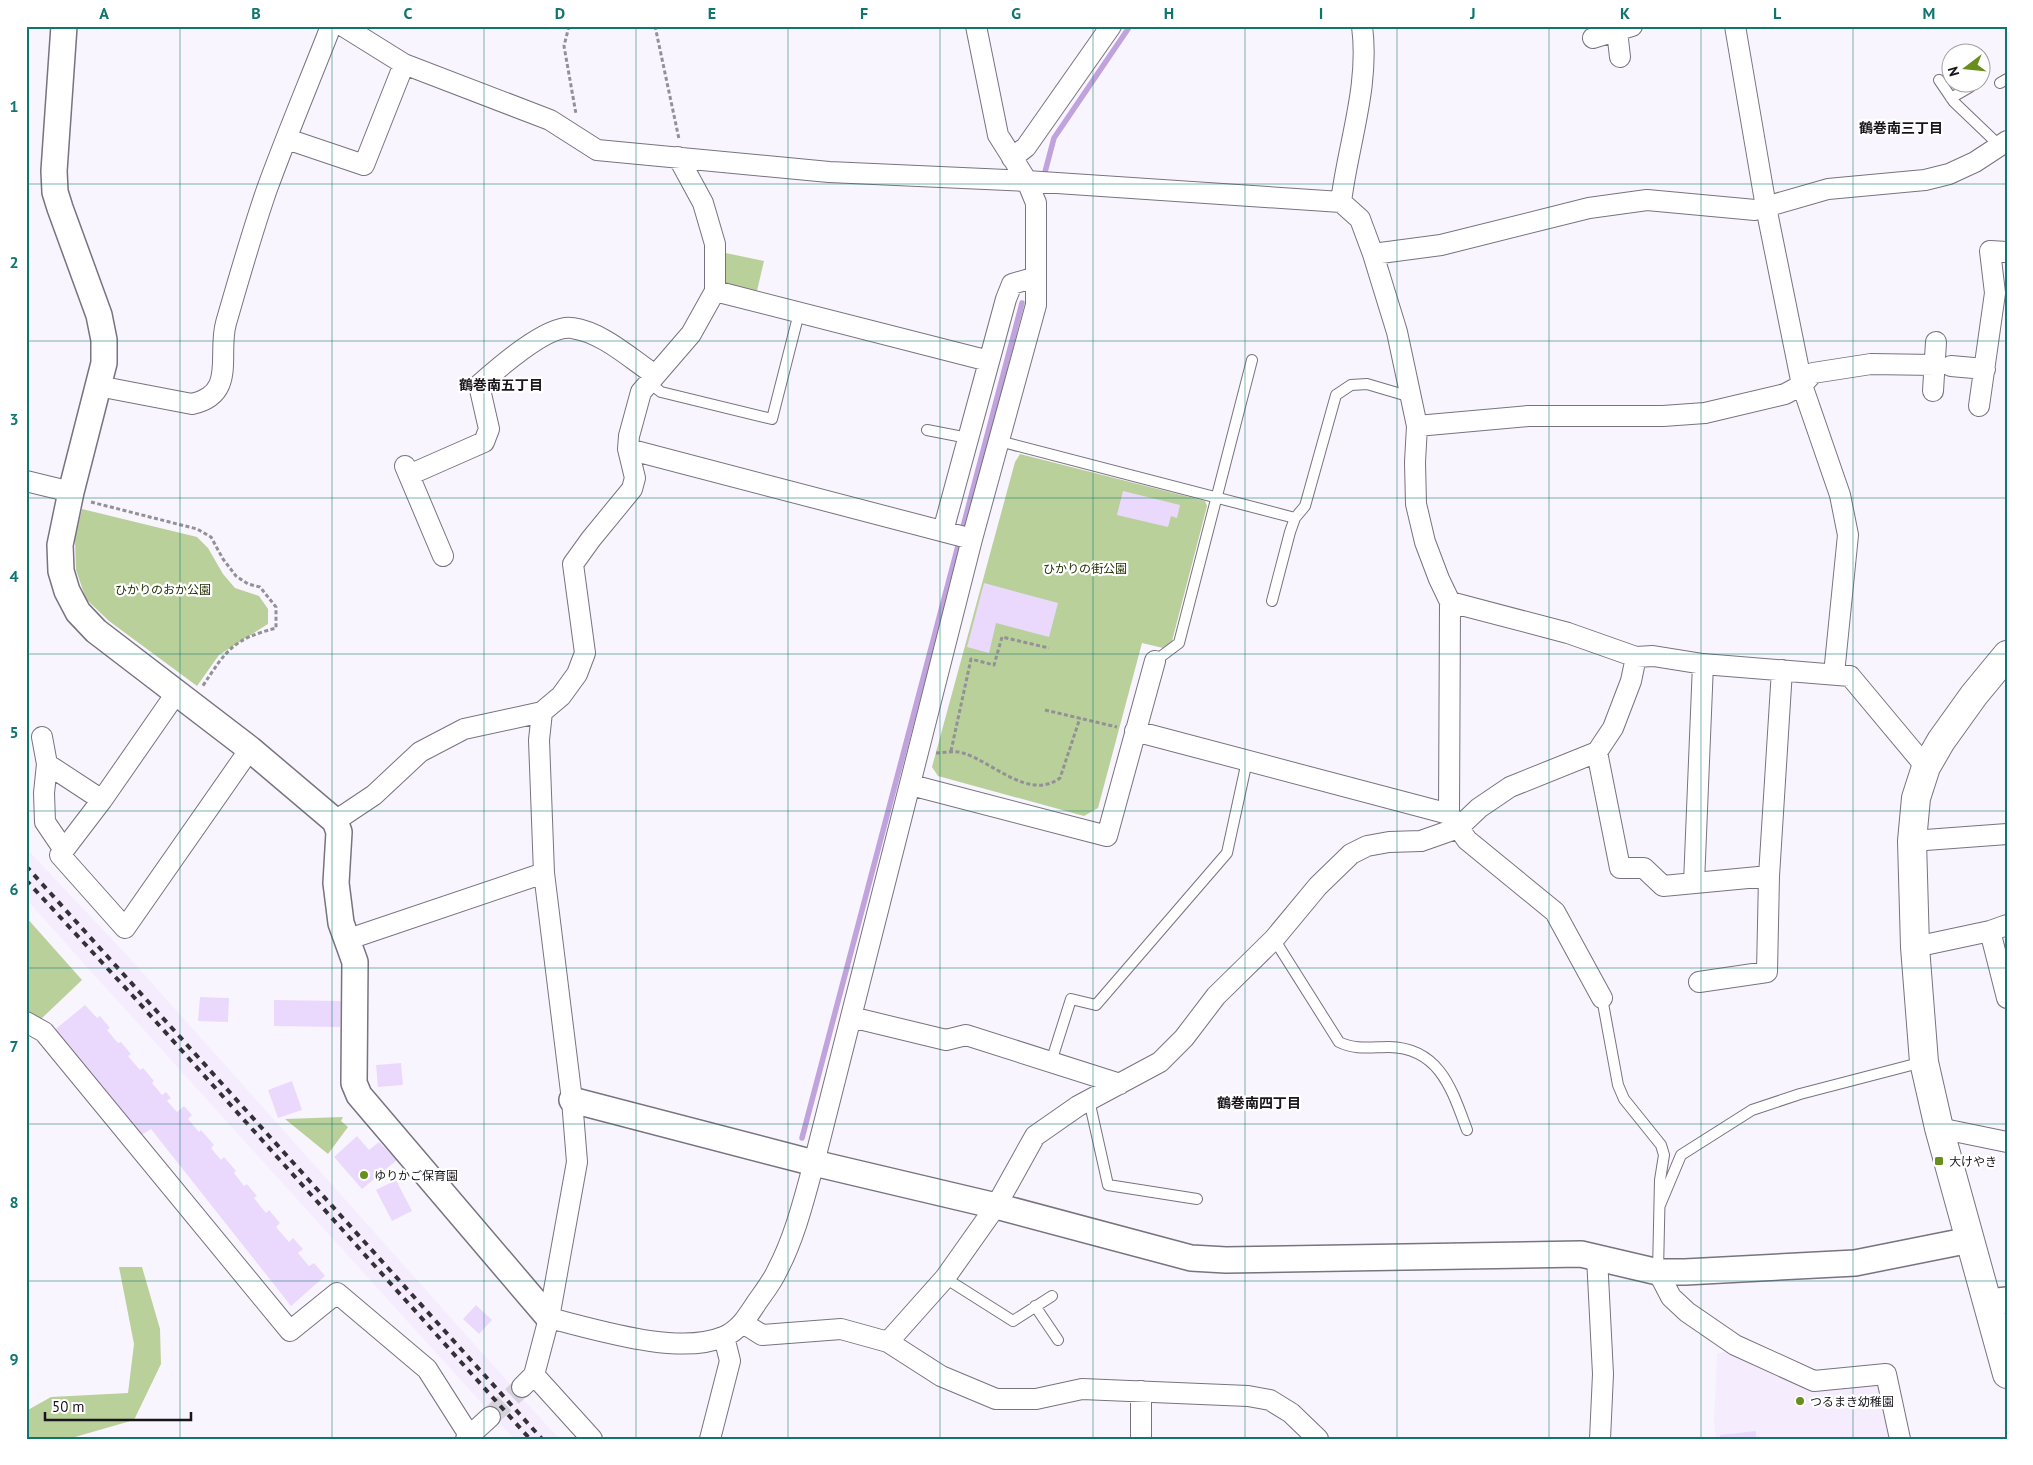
<svg xmlns="http://www.w3.org/2000/svg" width="2033" height="1465" viewBox="0 0 2033 1465" font-family="'PT Sans','Noto Sans JP',sans-serif">
<rect width="100%" height="100%" fill="#f9f5fe"/>
<!-- built -->
<path fill="#f5ecfe" d="M26 848 126 954 559 1439H514L95 976 26 899Z
M1731 1350 1813 1388 1876 1380 1884 1386 1896 1439H1716L1714 1420 1717 1354Z"/>
<!-- green -->
<path fill="#b9d09a" d="M721 252 764 261 756 295 726 287 720 278Z
M1020 454 1205 501 1207 506 1171 645 1163 648 1142 643 1098 808 1084 816 938 776 932 767 1015 462Z
M82 509 197 537 208 548 223 574 235 588 259 596 268 609V624L219 655 197 686 109 621 86 599 76 570 75 539Z
M26 917 82 980 41 1019 26 1012Z
M343 1117 341 1121 348 1127 328 1154 285 1119Z
M119 1267H142L160 1329 161 1364 134 1420 68 1439H26V1411L51 1397 128 1393 134 1344Z"/>
<g fill="none" stroke-linecap="round" stroke-linejoin="round">
<!-- stream -->
<path stroke="#c0a3dd" stroke-width="5.5" d="M1045 172 1054 138 1130 26
M802 1138 1022 303"/>
</g>
<!-- building -->
<path fill="#ebd9fd" d="M1123 491 1180 505 1177 518 1171 516 1168 527 1117 515Z
M984 583 1058 603 1049 637 996 623 989 653 967 647Z
M200 997 229 998 228 1022 198 1021Z
M274 1000 341 1001 340 1027 274 1026Z
M85 1005 97 1018 100 1016 110 1028 107 1030 118 1043 121 1042 131 1054 128 1056 140 1070 143 1068 154 1081 152 1083 162 1095 166 1092 171 1098 167 1101 177 1112 184 1106 192 1115 188 1119 199 1132 201 1130 214 1145 211 1148 221 1160 224 1157 236 1171 234 1173 244 1186 247 1184 257 1196 254 1198 266 1213 269 1210 280 1223 276 1227 289 1242 293 1238 303 1249 298 1253 309 1266 314 1263 325 1276 291 1306 151 1129 138 1137 52 1032Z
M401 1063 403 1085 378 1087 376 1065Z
M292 1081 302 1110 278 1118 268 1090Z
M357 1136 369 1150 379 1142 397 1160 362 1189 334 1157Z
M396 1180 412 1211 392 1221 376 1190Z
M476 1305 492 1320 479 1334 463 1319Z
M1756 1431V1439H1720V1435Z"/>
<g fill="none" stroke-linecap="round" stroke-linejoin="round">
<!-- minor-tunnel -->
<path stroke="#d7d3dc" stroke-width="20" stroke-dasharray="20 10" stroke-linecap="butt" d="M490 1417 522 1387"/>
<defs>
<path id="service" d="M1939 80 1954 102 2000 146
M2000 83 2007 79
M1951 98 1970 87
M648 382 661 392 772 419 799 313
M927 430 968 438
M999 441 1295 518
M1272 601 1290 532 1295 518 1305 506 1336 395 1351 385 1367 384 1411 397
M1155 661 1179 643 1252 360
M1274 939 1339 1042C1355 1050 1371 1047 1389 1047 1440 1048 1452 1090 1467 1130
M1602 998 1618 1085 1624 1099 1661 1145 1664 1155 1660 1180 1658 1271
M1051 1062 1071 999 1096 1005 1227 853 1247 761
M1089 1100 1108 1185 1197 1199
M1660 1205 1681 1155 1752 1110 1800 1094 1923 1062
M945 1278 1013 1321 1052 1296
M1035 1306 1058 1340"/>
<path id="minor" d="M343 26 404 64 550 120 597 150 829 172 1027 181 1341 202 1360 219 1373 254 1397 332 1417 426 1415 462 1416 504 1425 542 1439 579 1450 602 1568 633 1636 657 1653 656 1703 664 1850 676 1926 767
M1735 26 1766 207 1802 385 1840 495 1848 535 1834 674
M1617 31 1620 57
M1593 38 1632 26
M287 139 364 165 404 64
M1012 158 1026 147 1111 26
M1341 202C1348 144 1370 86 1362 26
M1373 254 1441 245 1589 208 1647 200 1755 210 1828 189 1925 180 1949 174 1975 162 2007 141
M715 291 989 361
M1951 366 1985 369
M98 386 192 404C237 394 217 355 226 323 239 278 252 232 267 189 287 134 310 80 331 26
M1933 391 1936 342
M1979 406 1995 293 1990 251 2007 252
M1417 426 1528 416H1663L1705 413 1785 394 1802 385 1813 373 1871 364 1935 365
M628 449 972 539
M405 466 443 556
M409 475 484 442 489 429 479 385C497 369 548 324 572 328 602 332 630 358 655 375
M26 481 71 492
M943 531 1006 299 1012 284 1036 277
M1450 602 1449 814 1467 840 1555 912 1602 998
M177 692 102 800 60 855 125 928 250 749
M1135 731 1449 814
M42 737 47 764 44 793 45 822 64 850
M1597 752 1620 868H1644L1663 886 1769 876 1782 670
M47 764 102 800
M911 785 1107 836 1155 661
M335 821 374 795 420 752 464 729 542 712
M1912 841 2007 834
M1694 883 1703 664
M1990 931 2007 998
M346 940 544 873
M1915 947 1990 931 2007 925
M1699 982 1767 972 1769 876
M851 1017 946 1040 966 1035 1120 1084
M26 1022 44 1032 290 1331 337 1293 427 1369 469 1435
M1939 1128 2007 1142
M1597 1257 1603 1374 1600 1439
M1658 1272 1671 1297 1687 1312 1735 1345 1814 1381 1886 1374 1900 1439
M549 1318C595 1329 678 1356 723 1337 739 1331 748 1316 757 1302 764 1292 772 1282 777 1271 795 1237 804 1199 814 1163L972 539 1036 305V203L1027 181 998 135 976 26
M743 1323 762 1335 841 1329 888 1342 941 1376 996 1399H1036L1082 1389 1248 1396 1270 1400 1291 1413 1318 1439
M888 1342 945 1278 996 1206 1035 1136 1078 1106 1160 1062 1184 1038 1216 996 1274 939 1318 886 1351 854 1367 846 1389 842 1421 841 1458 828 1479 808 1510 787 1597 752 1613 728 1631 681 1636 657
M534 1375 592 1439
M522 1387 534 1375 549 1318 577 1162 572 1100 544 873 539 740 542 712 561 696 577 674 585 653 573 564 591 539 632 489 635 478 628 449 629 436 641 392 691 334 715 291V244L703 203 678 157
M1141 1391V1439
M466 1439 490 1417
M710 1439 730 1361 724 1337"/>
<path id="tertiary" d="M64 26 54 171 55 192 60 208 99 315 104 340V363L71 492 60 545 61 571 67 591 78 612 96 631 250 749 335 821 339 832 336 883 341 923 355 962 354 1083 359 1095 549 1318
M572 1100 814 1163 996 1206 1191 1258 1226 1260 1581 1254 1658 1272H1685L1855 1263 1970 1240
M1988 1302 2007 1300"/>
<path id="secondary" d="M2007 655 1974 695 1941 741 1926 767 1916 798 1912 841 1915 947 1924 1062 1939 1128 2007 1374"/>
</defs>
<!-- service casing -->
<use href="#service" stroke="#797280" stroke-width="12"/>
<!-- minor casing -->
<use href="#minor" stroke="#797280" stroke-width="22"/>
<!-- tertiary casing -->
<use href="#tertiary" stroke="#797280" stroke-width="28"/>
<!-- secondary casing -->
<use href="#secondary" stroke="#797280" stroke-width="30"/>
<!-- path -->
<path stroke="#939097" stroke-width="3" stroke-dasharray="4 2.5" stroke-linecap="butt" d="M569 26 564 46 576 114
M655 26 679 139
M91 502 197 529 211 537 223 559 236 576 248 584 260 587 276 607V628C231 640 227 650 202 687
M1045 710 1117 727
M951 751 971 659 994 665 1002 637 1049 648
M936 753C945 753 954 750 963 753 993 762 1029 801 1060 778L1080 718"/>
<!-- service -->
<use href="#service" stroke="#fff" stroke-width="10"/>
<!-- minor -->
<use href="#minor" stroke="#fff" stroke-width="20"/>
<!-- tertiary -->
<use href="#tertiary" stroke="#fff" stroke-width="25"/>
<!-- secondary -->
<use href="#secondary" stroke="#fff" stroke-width="28"/>
<!-- rail -->
<path stroke="#333037" stroke-width="4" stroke-dasharray="6 6" stroke-linecap="butt" d="M26 866 542 1439
M26 880 132 995 530 1439"/>
</g>
<!-- grid -->
<path fill="none" stroke="#0f766e" stroke-width="1" stroke-opacity="0.55" d="M180 26V1439M332 26V1439M484 26V1439M636 26V1439M788 26V1439M940 26V1439M1093 26V1439M1245 26V1439M1397 26V1439M1549 26V1439M1701 26V1439M1853 26V1439M26 184H2007M26 341H2007M26 498H2007M26 654H2007M26 811H2007M26 968H2007M26 1124H2007M26 1281H2007"/>
<!-- markers -->
<g fill="#688e1b" stroke="#fff" stroke-width="2">
<rect x="1934" y="1156" width="10" height="10" rx="2.5"/>
<circle cx="364" cy="1175" r="5"/>
<circle cx="1800" cy="1401" r="5"/>
</g>
<g text-anchor="middle" dominant-baseline="central" stroke-width="4.5" stroke-linejoin="round" paint-order="stroke">
<!-- park labels -->
<g font-size="12" fill="#223204" stroke="#fff">
<text x="1085" y="568">ひかりの街公園</text>
<text x="163" y="589">ひかりのおか公園</text>
</g>
<!-- poi labels -->
<g font-size="12" fill="#18151b" stroke="#fff" text-anchor="start">
<text x="1949" y="1161">大けやき</text>
<text x="374" y="1175">ゆりかご保育園</text>
<text x="1810" y="1401">つるまき幼稚園</text>
</g>
<!-- neighbourhood labels -->
<g font-size="14" font-weight="bold" fill="#18151b" stroke="#fff">
<text x="1901" y="128">鶴巻南三丁目</text>
<text x="501" y="385">鶴巻南五丁目</text>
<text x="1259" y="1103">鶴巻南四丁目</text>
</g>
</g>
<!-- border -->
<rect width="2033" height="1465" fill="none" stroke="#ffffff" stroke-width="55"/>
<!-- north arrow -->
<g transform="translate(1966 68) rotate(254)"><circle r="24" fill="#ffffff" stroke="#a3a1a4"/>
<path d="M0-4L9 19L0 12L-9 19Z" fill="#688e1b"/>
<text y="-8" font-size="14" font-weight="bold" text-anchor="middle" fill="#18151b">N</text>
</g>
<!-- scale -->
<path d="M45 1412v8h146v-8" fill="none" stroke="#18151b" stroke-width="2.5"/>
<text x="52" y="1412" font-size="15" fill="#18151b" stroke="#ffffff" stroke-width="4" paint-order="stroke">50 m</text>
<rect x="28" y="28" width="1978" height="1410" fill="none" stroke="#0f766e" stroke-width="2"/>
<g font-size="16" text-anchor="middle" font-weight="bold" fill="#0f766e">
<text x="104" y="19">A</text>
<text x="256" y="19">B</text>
<text x="408" y="19">C</text>
<text x="560" y="19">D</text>
<text x="712" y="19">E</text>
<text x="864" y="19">F</text>
<text x="1016" y="19">G</text>
<text x="1169" y="19">H</text>
<text x="1321" y="19">I</text>
<text x="1473" y="19">J</text>
<text x="1625" y="19">K</text>
<text x="1777" y="19">L</text>
<text x="1929" y="19">M</text>
<text x="14" y="112">1</text>
<text x="14" y="268">2</text>
<text x="14" y="425">3</text>
<text x="14" y="582">4</text>
<text x="14" y="738">5</text>
<text x="14" y="895">6</text>
<text x="14" y="1052">7</text>
<text x="14" y="1208">8</text>
<text x="14" y="1365">9</text>
</g>
</svg>
